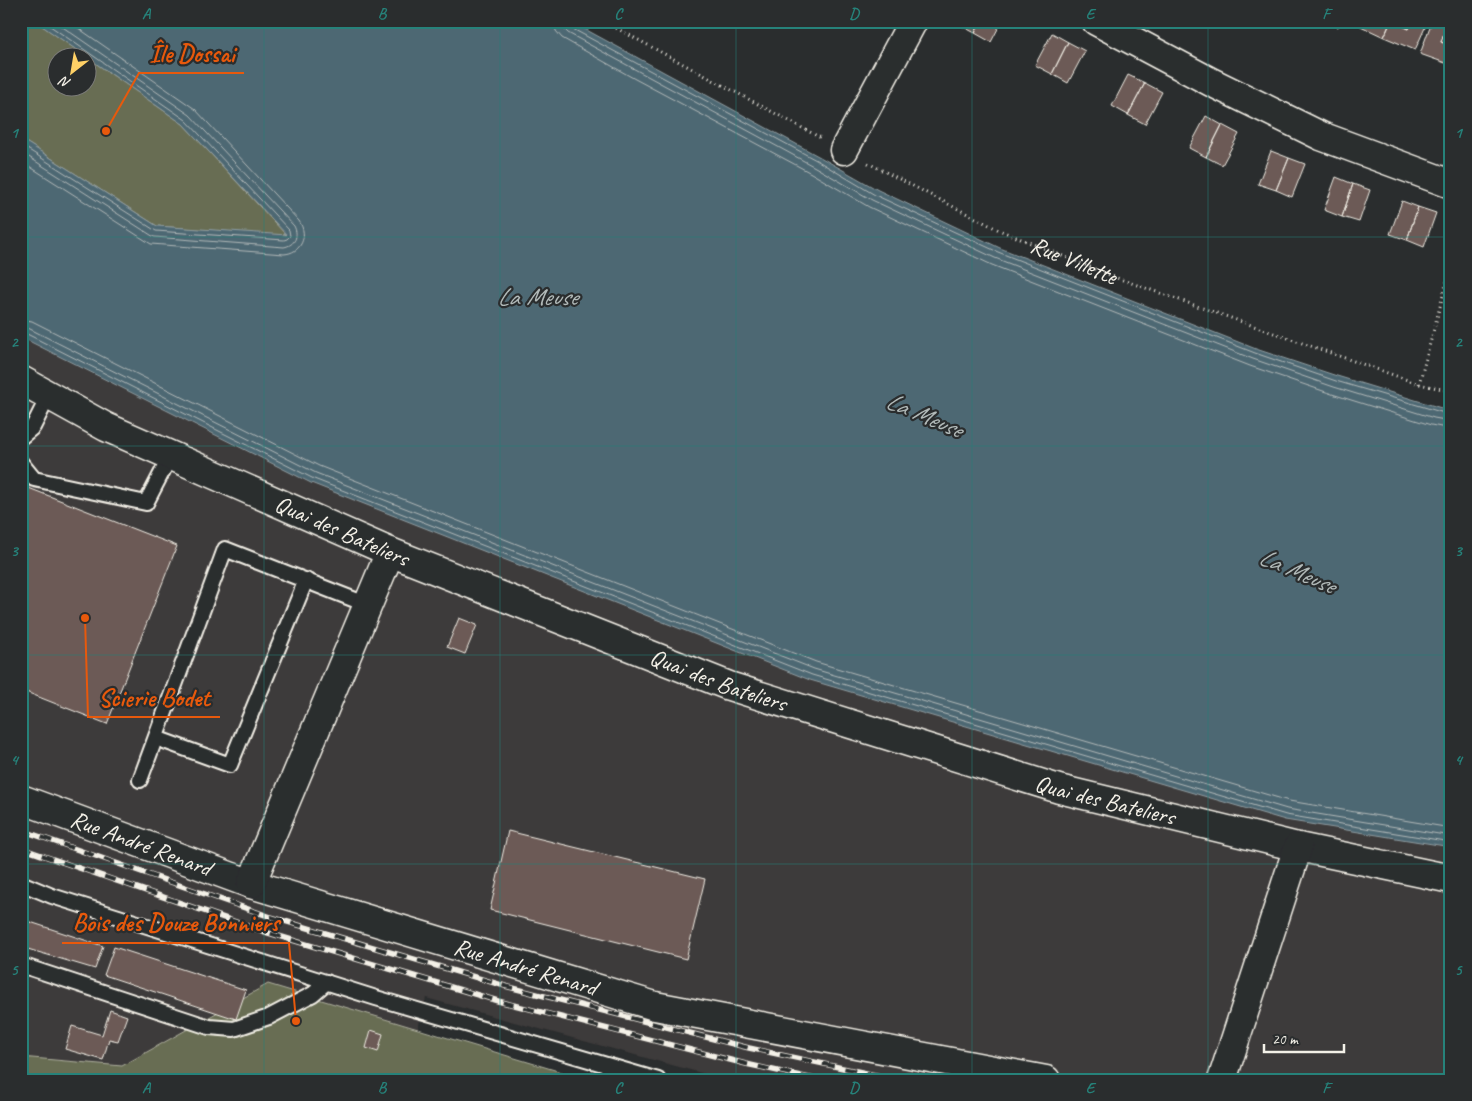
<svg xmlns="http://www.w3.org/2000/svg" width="1472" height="1101" viewBox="0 0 1472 1101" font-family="Caveat,sans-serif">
<rect width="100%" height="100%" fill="#2a2d2e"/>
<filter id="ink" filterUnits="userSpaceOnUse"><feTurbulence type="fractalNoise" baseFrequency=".02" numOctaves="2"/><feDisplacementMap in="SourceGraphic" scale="10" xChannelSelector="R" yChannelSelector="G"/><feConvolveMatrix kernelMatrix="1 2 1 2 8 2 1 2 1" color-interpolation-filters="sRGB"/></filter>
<g filter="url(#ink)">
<!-- built -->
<path fill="#3e3a3a" d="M21 337 311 483 1285 820 1451 847V1080H727L426 998 404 1080 122 1066 21 1057Z"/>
<!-- green -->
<path fill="#676d53" stroke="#aeaf9e" d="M21 21H35L87 57 58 58V88H88V58L183 124 287 236 157 226 21 139Z
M268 984 588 1080H21V1057L122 1066Z"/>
<!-- water -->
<path fill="#4e6773" stroke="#909ea2" d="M35 21H570L820 157 878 190 1000 248 1256 349 1337 376 1451 411V847L1285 820 810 680 311 483 21 337V139L157 226 287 235 183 124Z"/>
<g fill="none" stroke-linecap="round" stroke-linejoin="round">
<!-- shore -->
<path stroke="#b2bab9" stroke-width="1" d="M554 21 556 31 562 38 635 79 811 173 869 207 992 265 1250 366 1332 394 1431 425 1451 429
M562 21 563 28 568 33 815 167 872 200 995 258 1253 359 1334 387 1434 418 1451 421
M568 21 571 28 818 161 875 195 998 252 1255 353 1336 381 1451 415
M21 145 156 231 284 240 287 239 290 236 289 230 186 120 43 21
M21 152 154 237 284 247C295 245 299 236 294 226L190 115 54 21
M21 161 151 244 284 254C301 253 309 236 299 221L195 109 68 21
M21 319 32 321 319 466 816 662 1289 801 1451 828
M21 326 28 328 316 473 814 669 1287 809 1451 836
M21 333H25L314 479 812 675 1286 815 1451 842"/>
</g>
<!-- building -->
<path fill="#6c5a56" stroke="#f4f1e8" d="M959 21H981L975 33 958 24Z
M981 21H1002L991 42 975 33Z
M1326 21H1341L1338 27Z
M1350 21H1391L1384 37Z
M1391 21 1409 29 1412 21H1428L1415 50 1384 37Z
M1392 21H1412L1409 29Z
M1432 21H1448L1441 42 1451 46V65L1420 54Z
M1448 21H1451V46L1441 42Z
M1052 33 1068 42 1052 74 1035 65Z
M1068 42 1085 51 1068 83 1052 74Z
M1128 75 1145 83 1128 115 1112 106Z
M1145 83 1162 92 1145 124 1128 115Z
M1206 116 1222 125 1206 157 1189 148Z
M1222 125 1239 134 1222 165 1206 157Z
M1271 151 1289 158 1276 190 1258 184Z
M1289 158 1305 164 1292 197 1276 190Z
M1336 177 1353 184 1342 217 1324 210Z
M1353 184 1370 190 1359 222 1342 217Z
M1402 201 1418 207 1407 240 1390 234Z
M1418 207 1436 213 1424 247 1407 240Z
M21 485 177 546 107 724 21 690Z
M459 618 477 625 465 654 447 647Z
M508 831 705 879 686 959 490 910Z
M21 919 103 946 95 969 21 947Z
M114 947 246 990 236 1019 104 975Z
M110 1010 127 1016 118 1041 109 1039 103 1060 65 1049 72 1026 102 1035Z
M371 1030 383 1034 378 1052 366 1048Z"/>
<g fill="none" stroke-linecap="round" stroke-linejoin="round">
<defs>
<path id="lane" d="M21 437 33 427 49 395
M21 463 34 479 146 503 171 455
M156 738 230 765 306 580
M140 780 225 549 368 605
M21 883 52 896 376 998 658 1080
M21 965 209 1027 234 1029 269 1017 313 994 327 982"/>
<path id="street" d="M1096 21 1211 82 1321 136 1451 184
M844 150 913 21"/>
<g id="secondary">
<path id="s2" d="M21 380 106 427 390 552 729 686 1059 789 1298 847 1451 879"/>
<path id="s3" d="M21 799 251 884 655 1006 1046 1080"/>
<path d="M251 884 390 552"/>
<path d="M1222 1080 1298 847"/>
</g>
</defs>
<!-- lane casing -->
<use href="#lane" stroke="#f4f1e8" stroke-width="18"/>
<!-- street casing -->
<use href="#street" stroke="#f4f1e8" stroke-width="31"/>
<!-- secondary casing -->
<use href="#secondary" stroke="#f4f1e8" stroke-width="31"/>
<!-- path -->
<g stroke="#f4f1e8" stroke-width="3" stroke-dasharray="1 4" stroke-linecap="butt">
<path d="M603 21 821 138"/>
<path id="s1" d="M868 163 999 230 1117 278 1419 384 1451 391"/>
<path d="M1419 384 1451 266"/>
</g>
<!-- lane -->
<use href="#lane" stroke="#2a2d2e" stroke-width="14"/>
<!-- street -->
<use href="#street" stroke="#2a2d2e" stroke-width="28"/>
<!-- secondary -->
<use href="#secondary" stroke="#2a2d2e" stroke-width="28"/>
<defs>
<path id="rail" d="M21 830 271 917 505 986 749 1048 899 1080
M21 848 265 932 498 1001 746 1064 819 1080"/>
</defs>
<!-- rail casing -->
<use href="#rail" stroke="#f4f1e8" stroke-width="5.5"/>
<!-- rail -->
<use href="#rail" stroke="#2a2d2e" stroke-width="4" stroke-dasharray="11" stroke-linecap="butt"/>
</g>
</g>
<!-- grid -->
<path fill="none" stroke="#26827a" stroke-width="1" stroke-opacity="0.55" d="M264 21V1080M500 21V1080M736 21V1080M972 21V1080M1208 21V1080M21 237H1451M21 446H1451M21 655H1451M21 864H1451"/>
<g text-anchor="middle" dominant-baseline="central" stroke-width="4.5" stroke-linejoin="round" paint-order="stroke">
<!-- street labels -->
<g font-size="24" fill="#f4f1e8" stroke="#2a2d2e">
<text stroke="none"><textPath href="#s1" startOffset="228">Rue Villette</textPath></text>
<text stroke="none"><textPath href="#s2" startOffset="355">Quai des Bateliers</textPath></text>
<text stroke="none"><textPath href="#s2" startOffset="760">Quai des Bateliers</textPath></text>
<text stroke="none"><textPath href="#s2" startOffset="1165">Quai des Bateliers</textPath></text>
<text stroke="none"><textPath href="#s3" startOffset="128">Rue André Renard</textPath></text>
<text stroke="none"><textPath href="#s3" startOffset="532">Rue André Renard</textPath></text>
</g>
<!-- water labels -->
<g font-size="25" font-style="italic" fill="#b2bab9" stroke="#2a2d2e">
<text x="537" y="297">La Meuse</text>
<text transform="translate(924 415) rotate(23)">La Meuse</text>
<text transform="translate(1297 571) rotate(23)">La Meuse</text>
</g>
</g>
<!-- callouts -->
<path fill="none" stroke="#e8590c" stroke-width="2" d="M106 131L139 73H244M85 618L88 717H220M296 1021L289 943H62"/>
<g fill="#e8590c" stroke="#2a2d2e" stroke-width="2">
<circle cx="106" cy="131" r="5"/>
<circle cx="85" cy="618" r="5"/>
<circle cx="296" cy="1021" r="5"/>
</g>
<g font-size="25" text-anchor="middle" font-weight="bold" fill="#e8590c" stroke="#2a2d2e" stroke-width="4.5" stroke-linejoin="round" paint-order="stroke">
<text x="192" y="62">Île Dossai</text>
<text x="154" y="706">Scierie Bodet</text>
<text x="176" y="931">Bois des Douze Bonniers</text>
</g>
<!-- margin -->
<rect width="1472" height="1101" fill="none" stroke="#2a2d2e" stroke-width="55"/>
<!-- north arrow -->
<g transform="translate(72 72) rotate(211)"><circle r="24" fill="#2a2d2e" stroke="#7b7b78"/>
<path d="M0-4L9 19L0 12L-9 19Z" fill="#ffd166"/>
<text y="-8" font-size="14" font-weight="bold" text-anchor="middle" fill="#f4f1e8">N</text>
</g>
<!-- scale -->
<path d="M1264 1044v8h80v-8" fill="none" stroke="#f4f1e8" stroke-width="2.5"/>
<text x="1272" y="1044" font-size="15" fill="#f4f1e8" stroke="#2a2d2e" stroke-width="4" paint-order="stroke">20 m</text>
<rect x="28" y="28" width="1416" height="1046" fill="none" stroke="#26827a" stroke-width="2"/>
<g font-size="16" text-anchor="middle" font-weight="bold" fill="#26827a">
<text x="146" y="19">A</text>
<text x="382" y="19">B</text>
<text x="618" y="19">C</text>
<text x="854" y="19">D</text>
<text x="1090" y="19">E</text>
<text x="1326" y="19">F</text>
<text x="14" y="138">1</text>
<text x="1458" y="138">1</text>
<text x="14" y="347">2</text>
<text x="1458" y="347">2</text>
<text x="14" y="556">3</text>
<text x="1458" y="556">3</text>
<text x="14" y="765">4</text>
<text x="1458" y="765">4</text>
<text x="14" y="975">5</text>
<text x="1458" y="975">5</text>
<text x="146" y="1093">A</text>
<text x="382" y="1093">B</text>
<text x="618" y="1093">C</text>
<text x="854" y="1093">D</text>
<text x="1090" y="1093">E</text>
<text x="1326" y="1093">F</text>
</g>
</svg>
